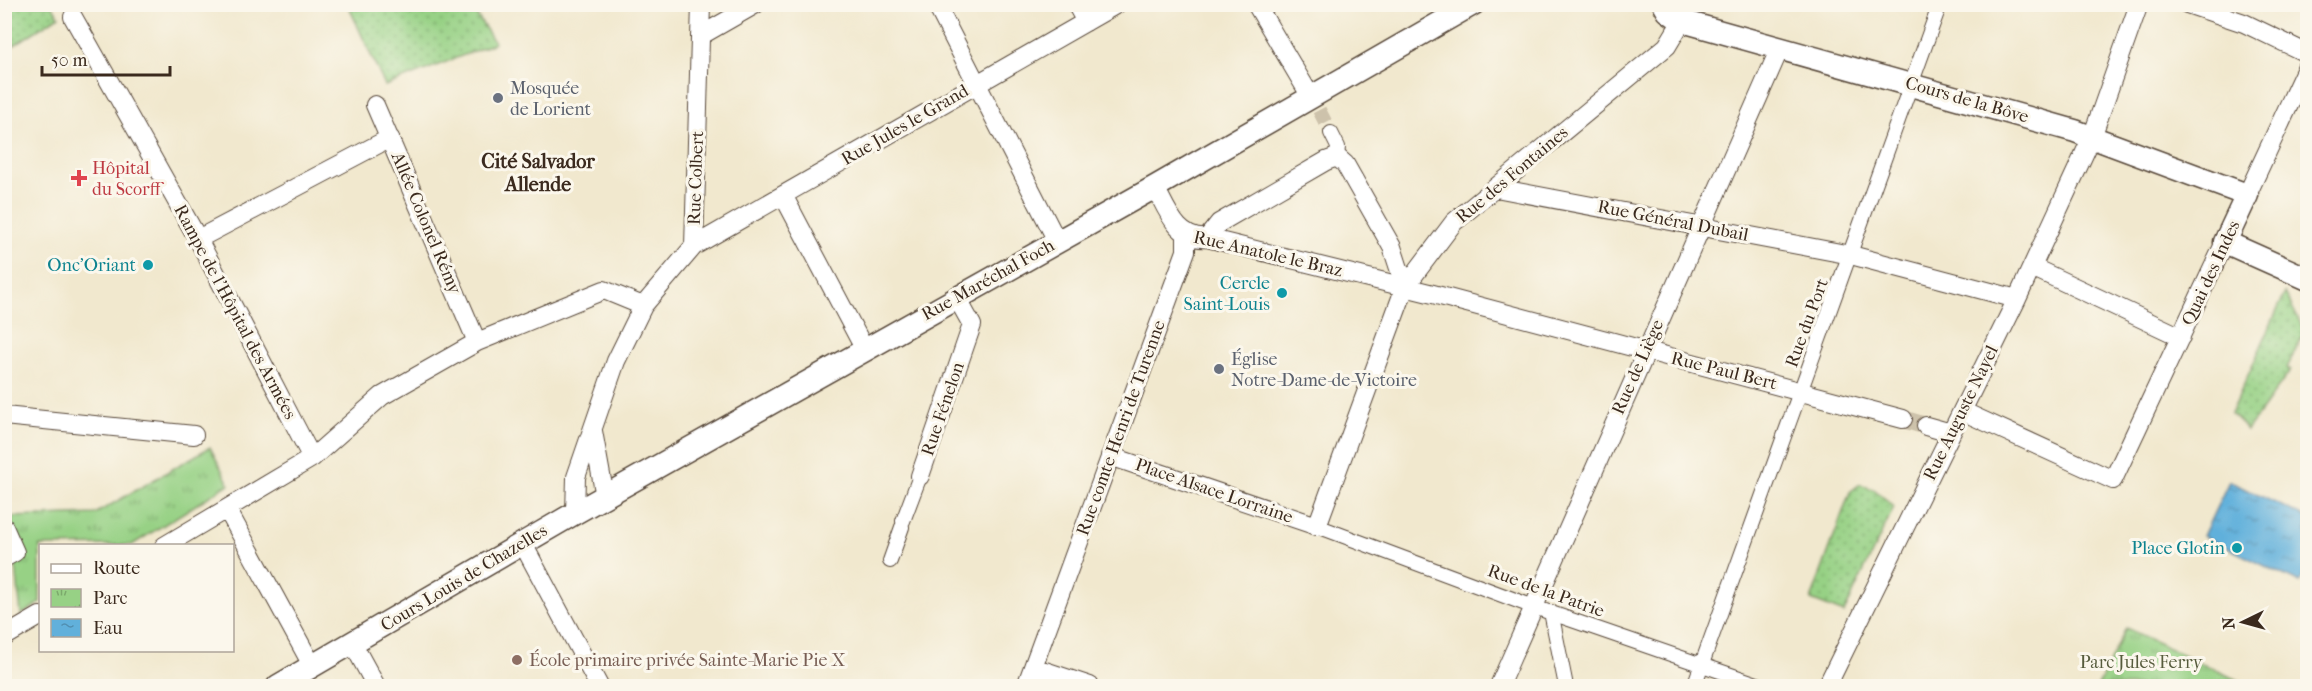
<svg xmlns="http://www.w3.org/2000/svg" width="2312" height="691" viewBox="0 0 2312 691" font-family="'IM FELL French Canon',serif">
<defs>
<pattern id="grass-dots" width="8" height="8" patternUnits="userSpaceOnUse" patternTransform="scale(1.5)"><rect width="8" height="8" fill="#97d185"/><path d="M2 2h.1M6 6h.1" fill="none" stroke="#7caa6c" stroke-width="1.8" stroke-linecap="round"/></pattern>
<pattern id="park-tufts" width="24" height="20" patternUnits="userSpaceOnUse" patternTransform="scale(1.5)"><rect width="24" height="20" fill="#97d185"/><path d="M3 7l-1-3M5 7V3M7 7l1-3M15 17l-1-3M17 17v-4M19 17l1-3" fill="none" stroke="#7caa6c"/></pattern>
<pattern id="water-ripples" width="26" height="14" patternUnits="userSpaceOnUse" patternTransform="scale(1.5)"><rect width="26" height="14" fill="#61b0db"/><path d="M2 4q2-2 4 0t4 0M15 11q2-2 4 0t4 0" fill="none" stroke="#518fb1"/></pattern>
</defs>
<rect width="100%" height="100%" fill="#fbf7ec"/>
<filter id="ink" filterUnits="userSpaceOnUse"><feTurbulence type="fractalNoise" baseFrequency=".0167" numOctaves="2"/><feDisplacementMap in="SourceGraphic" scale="12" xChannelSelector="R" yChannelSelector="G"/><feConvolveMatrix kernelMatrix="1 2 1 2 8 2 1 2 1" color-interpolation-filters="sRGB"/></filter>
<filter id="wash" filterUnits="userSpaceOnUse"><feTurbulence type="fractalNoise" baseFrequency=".008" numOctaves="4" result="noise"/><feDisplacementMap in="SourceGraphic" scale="24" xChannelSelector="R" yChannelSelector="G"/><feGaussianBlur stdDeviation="1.35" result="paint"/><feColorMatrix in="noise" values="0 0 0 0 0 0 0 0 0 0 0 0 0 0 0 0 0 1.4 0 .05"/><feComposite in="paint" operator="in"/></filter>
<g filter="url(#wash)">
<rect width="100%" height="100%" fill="#f1e8ce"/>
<!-- grass -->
<path fill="url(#grass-dots)" stroke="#697e52" stroke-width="1.5" d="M5 4 52 5 59 16 5 51Z
M348 5H470L495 43 385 86Z
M2285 293 2307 336 2303 335 2287 368 2291 370 2247 430 2231 413Z
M1860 484 1875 490 1894 507 1844 613 1811 600 1850 492Z"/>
<!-- park -->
<path fill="url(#park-tufts)" stroke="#697e52" stroke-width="1.5" d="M210 447 229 484 132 545 40 546V603L21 615 11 517 95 514Z
M2126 628 2250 686H2098Z"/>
<!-- water -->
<path fill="url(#water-ripples)" stroke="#4e6d7c" stroke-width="1.5" d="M2229 481 2307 518V567L2300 583 2203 536Z"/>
</g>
<g filter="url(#ink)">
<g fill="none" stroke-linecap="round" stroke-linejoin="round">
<!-- pedestrian-tunnel -->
<path stroke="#cdc2ab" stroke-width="14" stroke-dasharray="14 7" stroke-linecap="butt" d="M1319 110 1331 133"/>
<!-- minor-tunnel -->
<path stroke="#cdc2ab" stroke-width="18" stroke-dasharray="18 9" stroke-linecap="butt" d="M1903 419 1926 426"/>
<defs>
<path id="pedestrian" d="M1331 133 1338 147 1337 157
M903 521 920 476
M1317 526 1534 607 1763 686
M890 561 902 527
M1551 612 1566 686
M1694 686 1940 4"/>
<path id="minor" d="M936 4 1057 241
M1076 4 1086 22
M1256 4 1311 97
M2187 4 2244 23 2308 54
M73 17 198 239 312 458
M700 36 756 4
M375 105 477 342
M1155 187C1167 209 1177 241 1207 238L1433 294 1903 419
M1496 188 1851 255 2017 299
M783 195 865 350
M2247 195 2308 64
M1207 238 1219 223 1326 161 1337 157 1345 164 1392 247 1405 287
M198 239 390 138
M694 246 701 4
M2032 267 2181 337
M1962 411 2113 480 2225 242
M4 416 194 435
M1926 426 1951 433
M593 431 605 497
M1110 456 1317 526 1405 287 1454 222 1667 46 1682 21
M920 476 972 325 957 298
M227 509 313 667
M575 513 576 477 616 361 643 306 694 246 1117 4
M4 527 15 552 4 558
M523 544 599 686
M164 546 312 458 382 396 477 342 604 290 643 306
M4 637 40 616
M353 644 376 686
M1033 667 1090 686
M1026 686 1186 251V234
M1499 686 1780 48
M1827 686 2017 299 2092 137 2139 4"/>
<path id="tertiary" d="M1664 4 1668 11 1682 21 2075 131 2247 195 2225 242 2308 279
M278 686 575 513 1155 187 1473 4"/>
</defs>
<!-- pedestrian casing -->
<use href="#pedestrian" stroke="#564638" stroke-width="16"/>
<!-- minor casing -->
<use href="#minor" stroke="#564638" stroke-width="20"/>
<!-- tertiary casing -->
<use href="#tertiary" stroke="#564638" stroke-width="25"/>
<!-- pedestrian -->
<use href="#pedestrian" stroke="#fff" stroke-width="14"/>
<!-- minor -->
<use href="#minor" stroke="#fff" stroke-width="18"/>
<!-- tertiary -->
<use href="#tertiary" stroke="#fff" stroke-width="22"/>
</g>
</g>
<!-- markers -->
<g fill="#6b7280" stroke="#fbf7ec" stroke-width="2">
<circle cx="498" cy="98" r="6"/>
<circle cx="1219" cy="369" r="6"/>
</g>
<path fill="#e0444e" stroke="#fbf7ec" stroke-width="2" d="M76 169h6v6h6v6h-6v6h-6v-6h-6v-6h6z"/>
<g fill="#0f9aa8" stroke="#fbf7ec" stroke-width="2">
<circle cx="148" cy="265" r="6"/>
<circle cx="1282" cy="293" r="6"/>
<circle cx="2237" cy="548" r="6"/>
</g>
<circle fill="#8d6e63" stroke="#fbf7ec" stroke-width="2" cx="517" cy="660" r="6"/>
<g text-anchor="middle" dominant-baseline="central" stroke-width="6" stroke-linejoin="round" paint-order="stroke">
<!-- worship labels -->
<g font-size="18" fill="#5b616d" stroke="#fbf7ec" text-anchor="start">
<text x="510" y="88">Mosquée<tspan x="510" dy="21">de Lorient</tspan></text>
<text x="1231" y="359">Église<tspan x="1231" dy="21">Notre-Dame-de-Victoire</tspan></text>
</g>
<!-- street labels -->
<g font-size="18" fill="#3b2a1e" stroke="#fbf7ec">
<text transform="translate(1967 100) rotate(16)">Cours de la Bôve</text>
<text transform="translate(905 125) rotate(-30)">Rue Jules le Grand</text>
<text transform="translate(1512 175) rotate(-40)">Rue des Fontaines</text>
<text transform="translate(696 178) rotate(-88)">Rue Colbert</text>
<text transform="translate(1673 221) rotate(11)">Rue Général Dubail</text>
<text transform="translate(426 223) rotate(67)">Allée Colonel Rémy</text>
<text transform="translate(1268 254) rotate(13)">Rue Anatole le Braz</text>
<text transform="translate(2211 273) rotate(-65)">Quai des Indes</text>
<text transform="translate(988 280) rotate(-29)">Rue Maréchal Foch</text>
<text transform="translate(235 312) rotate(62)">Rampe de l'Hôpital des Armées</text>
<text transform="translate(1807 323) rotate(-70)">Rue du Port</text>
<text transform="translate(1638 367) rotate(-66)">Rue de Liège</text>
<text transform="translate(1724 371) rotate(14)">Rue Paul Bert</text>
<text transform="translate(943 409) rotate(-71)">Rue Fénelon</text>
<text transform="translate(1961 413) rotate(-64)">Rue Auguste Nayel</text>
<text transform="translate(1121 428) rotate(-70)">Rue comte Henri de Turenne</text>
<text transform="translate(1214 491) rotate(19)">Place Alsace Lorraine</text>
<text transform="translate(464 578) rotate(-31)">Cours Louis de Chazelles</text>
<text transform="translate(1546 591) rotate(20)">Rue de la Patrie</text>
</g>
<!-- health labels -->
<g font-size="18" fill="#be3a42" stroke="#fbf7ec" text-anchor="start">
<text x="92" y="168">Hôpital<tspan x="92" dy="21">du Scorff</tspan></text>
</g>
<!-- culture labels -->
<g font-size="18" fill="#0d838f" stroke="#fbf7ec" text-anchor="end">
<text x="136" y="265">Onc'Oriant</text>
<text x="1270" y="283">Cercle<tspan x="1270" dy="21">Saint-Louis</tspan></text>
<text x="2225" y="548">Place Glotin</text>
</g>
<!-- education labels -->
<g font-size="18" fill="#785e54" stroke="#fbf7ec" text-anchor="start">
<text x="529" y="660">École primaire privée Sainte-Marie Pie X</text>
</g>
<!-- park labels -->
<g font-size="18" fill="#575c3d" stroke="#fbf7ec">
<text x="2141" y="662">Parc Jules Ferry</text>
</g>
<!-- neighbourhood labels -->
<g font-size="20" font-weight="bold" fill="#3b2a1e" stroke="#fbf7ec">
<text x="538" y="161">Cité Salvador<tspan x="538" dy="23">Allende</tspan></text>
</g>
</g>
<!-- margin -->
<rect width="2312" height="691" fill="none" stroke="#fbf7ec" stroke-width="24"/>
<!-- legend -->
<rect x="39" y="544" width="195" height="108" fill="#fbf7ec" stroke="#aea59a" stroke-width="1.5"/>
<rect x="51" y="564" width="30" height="9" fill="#ffffff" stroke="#aea59a" stroke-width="1.5"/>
<text x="93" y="574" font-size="18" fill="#3b2a1e">Route</text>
<rect x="51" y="589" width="30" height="18" fill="url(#park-tufts)" stroke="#aea59a" stroke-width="1.5"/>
<text x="93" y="604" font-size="18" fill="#3b2a1e">Parc</text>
<rect x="51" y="619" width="30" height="18" fill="url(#water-ripples)" stroke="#aea59a" stroke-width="1.5"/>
<text x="93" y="634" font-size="18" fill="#3b2a1e">Eau</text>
<!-- north arrow -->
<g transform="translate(2243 622) rotate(265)" stroke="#fbf7ec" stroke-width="4.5" paint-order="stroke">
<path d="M0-4.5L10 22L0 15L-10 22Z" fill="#3b2a1e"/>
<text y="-9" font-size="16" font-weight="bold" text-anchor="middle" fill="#3b2a1e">N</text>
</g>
<!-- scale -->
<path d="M42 66v9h128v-9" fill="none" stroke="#3b2a1e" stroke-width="3"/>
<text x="51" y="66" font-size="18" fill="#3b2a1e" stroke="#fbf7ec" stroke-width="4.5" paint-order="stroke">50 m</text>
</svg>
